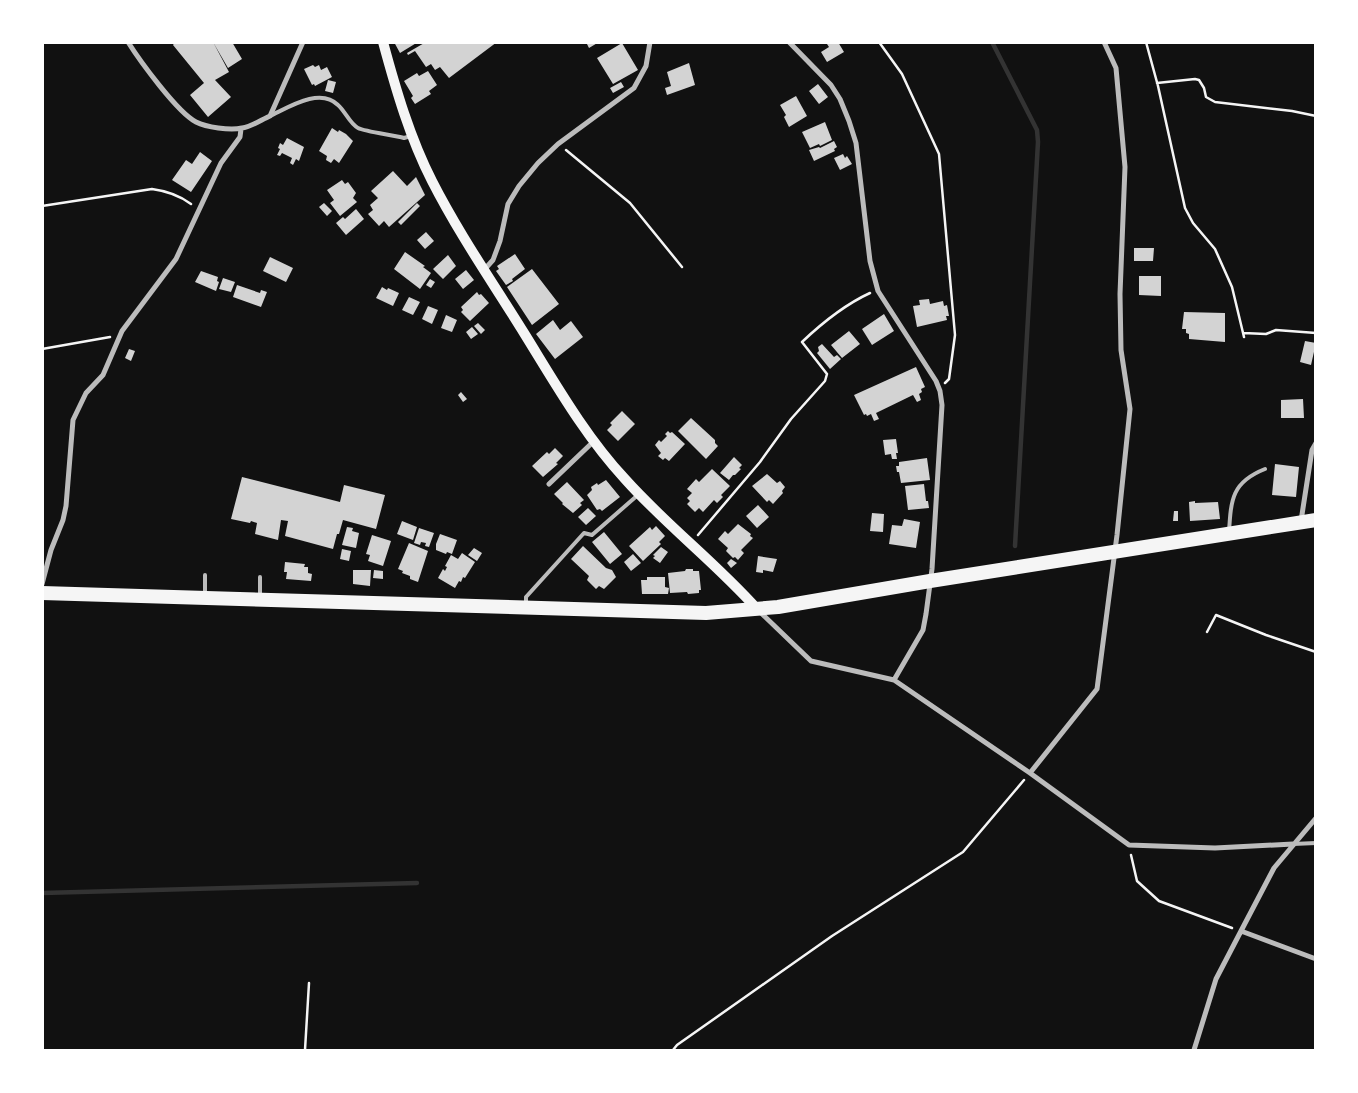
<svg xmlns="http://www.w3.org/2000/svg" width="1358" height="1093" viewBox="0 0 1358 1093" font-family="Commissioner,sans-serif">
<rect width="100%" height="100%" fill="#111"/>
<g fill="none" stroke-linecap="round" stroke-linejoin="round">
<!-- stream -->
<path stroke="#333" stroke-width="4.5" d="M992 42 1037 130 1038 142 1015 546
M42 893 417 883"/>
</g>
<!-- building -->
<path fill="#d3d3d3" d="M175 42H213L229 72 215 80 231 97 208 117 190 95 204 83 173 45Z
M213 42H232L242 59 228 68Z
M394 42H418L400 53Z
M426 42H497L449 78 440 67 435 70 431 64 426 67 415 51 408 55 407 53Z
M586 42H599L589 48Z
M830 42H838L844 52 827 62 821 52 829 47 827 44Z
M622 43 638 70 613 84 597 58Z
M689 63 695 85 667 95 665 88 671 86 667 72Z
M313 65 315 67 319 65 321 70 327 67 332 77 315 86 314 84 312 85 304 69Z
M428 71 437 85 429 91 431 94 415 104 411 98 413 96 404 81 417 73 419 76Z
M328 80 336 82 333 93 325 91Z
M621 82 624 87 613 93 610 88Z
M818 84 828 97 819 104 809 91Z
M796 96 807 116 789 127 784 117 786 115 780 105Z
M825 122 832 140 820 146 819 144 810 148 802 132Z
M332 128 338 132 339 130 346 134 353 141 339 163 334 159 331 163 326 160 327 156 319 151Z
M287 138 304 147 299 161 296 159 293 165 290 163 292 158 282 153 280 156 277 155 280 149 278 148 280 143 283 145Z
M834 141 837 147 834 149 835 151 814 161 809 150 819 147 820 148Z
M200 152 212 161 191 192 172 180 186 160 192 164Z
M843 154 845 158 847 156 852 164 840 170 834 158Z
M393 171 407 186 416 177 425 195 389 227 384 221 379 226 368 214 373 210 370 205 378 198 371 191Z
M342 180 345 184 348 182 356 193 353 198 357 202 340 216 330 203 334 200 327 190Z
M324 203 332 211 327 216 319 207Z
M417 203 420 206 401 225 398 222Z
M356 209 364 219 346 235 336 223 343 217 345 219Z
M426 232 434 241 425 249 417 240Z
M1134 248H1154L1153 261H1134Z
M405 252 425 266 423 267 431 273 420 289 394 269Z
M515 254 525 269 512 279 513 281 506 285 496 271 499 269 497 266Z
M448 255 456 266 443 279 433 269Z
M270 257 293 268 286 282 263 271Z
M532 269 559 304 532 325 507 287Z
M466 270 474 280 463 289 455 279Z
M201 271 218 277 217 281 219 282 216 291 195 282Z
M1139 276H1161V296L1139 295Z
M223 278 235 282 231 292 219 289Z
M430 279 435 282 431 288 426 285Z
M237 285 260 293 261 290 267 292 261 307 233 297Z
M382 287 387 290 388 288 399 293 393 306 376 298Z
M477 292 479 295 481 294 489 303 470 321 461 312 463 310 461 307Z
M409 297 420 302 413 315 402 310Z
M929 299 930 304 943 301 944 306 947 305 949 316H946L947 320 917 327 913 306 920 305 919 300Z
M428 306 438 310 432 324 422 319Z
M1184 312 1225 313V342L1189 339V334L1186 333V329H1182Z
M884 314 894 331 872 345 862 329Z
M446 315 457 320 452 332 441 328Z
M553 320 560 330 571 321 583 337 555 359 536 334Z
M478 323 485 330 481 334 474 326Z
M472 327 478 334 471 339 466 332Z
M849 331 860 344 842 358 831 345Z
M1305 341 1316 343 1311 365 1300 362Z
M822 344 834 357 837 355 841 359 830 369 817 353 819 351 818 347Z
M129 349 135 351 131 361 125 358Z
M916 367 925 387 921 389 922 392 919 394 921 400 917 402 913 395 876 413 879 419 874 421 871 414 867 416 866 414 864 415 854 395Z
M461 392 467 399 463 402 458 395Z
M1303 399 1304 418H1281V400Z
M622 411 635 424 618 441 607 430 612 425 610 423Z
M691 418 715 440V443L718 446 706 459 678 431Z
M668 431 670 433 672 432 685 444 669 461 665 458 663 460 658 456 661 453 655 445 659 440 661 442 667 436 665 434Z
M896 439 898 453H896L897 459H892L891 454 885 455 883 440Z
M555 448 563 456 556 463 558 464 543 477 532 466 547 452 549 454Z
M734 457 742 465 739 468 741 469 735 475H733L729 480 720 473Z
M927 458 930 480 901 483 899 472H897L896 466H899V462Z
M1275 464 1299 467 1296 497 1272 495Z
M712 469 730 486 721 495 723 497 717 503 714 500 703 512 699 508 695 512 687 504 690 501 687 498 692 493 687 489 696 479 699 482Z
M767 474 777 483 780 481 785 487 782 491 783 493 773 504 769 500 767 502 752 486Z
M242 477 340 502 344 485 385 495 376 529 343 520 339 534H337L333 549 285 536 288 521 281 520 278 540 255 534 257 523 251 521 250 523 231 519Z
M606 480 620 497 602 511 600 509 597 510 587 495 592 490 591 487 597 483 598 485Z
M567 482 584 500 580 503 582 505 573 513 562 504 563 503 554 494Z
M924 484 926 501H928L929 508 908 510 905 486Z
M1195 501V503L1218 502 1220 519 1190 521 1189 502Z
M758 505 769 517 757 528 746 516Z
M588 508 596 516 586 525 578 517Z
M1174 511H1178V521H1173Z
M872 513 884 514 883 532 870 531Z
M904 519 920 522 916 548 889 544 892 525 902 526Z
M402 521 417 527 413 540 397 534Z
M738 524 751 534 750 536 753 538 741 550 744 553 738 560 735 557 733 558 726 551 728 548 718 539 725 531 728 534Z
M656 526 665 536 659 542 661 544 643 561 629 546 650 527 652 530Z
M347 527 353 528 352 531 359 533 356 548 342 545Z
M419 528 434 533 429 547 425 546 426 543 421 542 420 545 414 543Z
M604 532 622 554 610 564 592 542Z
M440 534 457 540 452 554 447 552 446 554 436 550V544Z
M372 535 391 541 383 566 368 561 370 555 366 554Z
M409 543 428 551 418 582 410 579V576L402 573 403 571 398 569Z
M583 546 606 568 612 570 616 577 604 589 599 586 596 589 587 580 589 576 571 559Z
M661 547 668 552 660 563 653 558 655 556 653 555Z
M474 548 482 553 477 561 468 555Z
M342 549 351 551 349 561 340 559Z
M462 553 475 562 465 578 463 577 461 582 459 581 455 588 438 578 443 569 445 571 447 567 445 566 451 555 458 559Z
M633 554 641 563 631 571 624 562Z
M758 556 777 559 773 572 763 570V573L756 572Z
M731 559 737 563 731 568 727 563Z
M285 562 305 564 304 567H308V573L312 574 311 581 286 579 287 572H284Z
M686 569H693V571H699L701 590H699V593L688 594 687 592 670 593 668 573 685 571Z
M353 570H371L370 586 353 584Z
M374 570 383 571V579L373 578Z
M647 577H665V587L669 588 668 594H642L641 580H647Z"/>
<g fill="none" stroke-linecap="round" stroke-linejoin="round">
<!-- path -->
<path stroke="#f5f5f5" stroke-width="2.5" d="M879 42 902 74 939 154 955 335 949 379 945 383
M1146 42 1158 86 1185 208 1193 223 1215 249 1232 287 1244 337
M1157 83 1195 79 1199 80 1204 88 1206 97 1215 102 1292 111 1316 116
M566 150 630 203 682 267
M42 206 152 189C167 191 179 195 191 204
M1243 333 1266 334 1276 330 1316 333
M42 349 110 337
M698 535 760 462 791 419 825 381 827 374 802 342C822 323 844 305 870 293
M1207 632 1216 615 1266 635 1316 652
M1131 855 1137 881 1159 901 1232 928
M305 1050 309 983
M673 1050 677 1045 832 936 963 852 1024 780"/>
<!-- service -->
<path stroke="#bcbcbc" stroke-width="4" d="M270 116C289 107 320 87 338 105 345 111 350 124 358 128 366 132 394 135 404 138L411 136
M1229 532C1231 499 1232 482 1265 469
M205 596V575
M260 598V577
M526 604V597L584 533 592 535 639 494
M1293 844 1316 843"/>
<!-- minor -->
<path stroke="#bcbcbc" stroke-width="5" d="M128 42C140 61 177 112 196 122 206 127 230 131 242 128 251 127 261 120 270 116L303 42
M789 42 831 85 840 99 849 121 856 143 870 261 878 291 936 381 940 391 942 405 932 569 926 614 923 630 894 680 1030 773 1129 845 1215 848 1293 844
M484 270 493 260 500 241 508 204 519 186 538 163 558 144 634 88 646 66 650 42
M549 484 594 441
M1301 521 1312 450 1316 443
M42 584 51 550 63 520 66 506 73 420 86 393 103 375 122 331 176 259 221 163 240 137 241 129
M759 611 811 661 894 680
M1030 773 1097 689 1117 535 1130 409 1121 350 1120 294 1125 167 1116 68 1104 42
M1241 931 1316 959
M1194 1050 1216 979 1241 931 1274 868 1316 818"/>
<!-- secondary -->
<path stroke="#f5f5f5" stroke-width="10" d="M383 42C396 90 410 138 432 181 459 234 493 283 524 333 555 383 585 436 625 479 666 525 716 563 757 609"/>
<!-- trunk -->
<path stroke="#f5f5f5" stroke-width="14" d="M42 593 706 613 778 607 930 581 1316 520"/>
</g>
<!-- border -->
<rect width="1358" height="1093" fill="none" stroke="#ffffff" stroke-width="88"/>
</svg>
